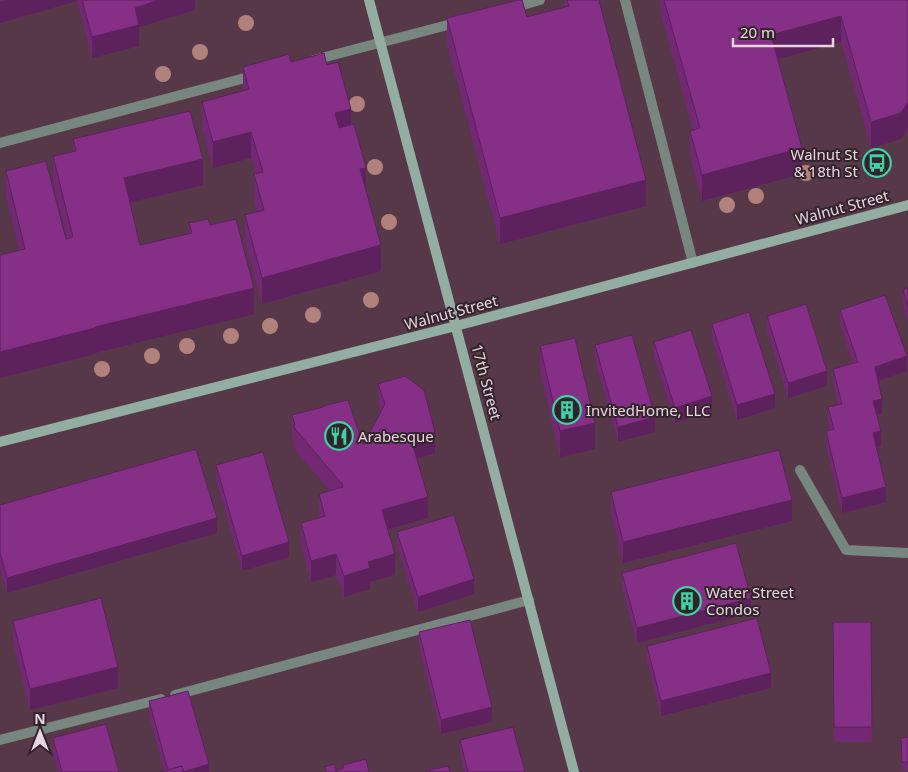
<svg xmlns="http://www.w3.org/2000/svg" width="908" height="772" viewBox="0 0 908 772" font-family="'Noto Sans',sans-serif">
<rect width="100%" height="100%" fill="#573848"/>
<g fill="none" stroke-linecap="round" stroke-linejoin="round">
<!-- lane -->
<path stroke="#778780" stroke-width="10" d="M625 0 693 263
M512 8 540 0
M314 60 459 22
M0 143 256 75
M800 470 846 550 908 553
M175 695 529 600
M0 740 161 699"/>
<!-- secondary -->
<path stroke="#92ada2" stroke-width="10" d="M369 0 574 772
M0 442 456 326 908 205"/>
</g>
<!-- trees -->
<g fill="#b0827b">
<circle cx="246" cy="23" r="8"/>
<circle cx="200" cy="52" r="8"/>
<circle cx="163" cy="74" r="8"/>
<circle cx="357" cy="104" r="8"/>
<circle cx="375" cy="167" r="8"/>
<circle cx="806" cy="173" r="8"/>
<circle cx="756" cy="196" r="8"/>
<circle cx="727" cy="205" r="8"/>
<circle cx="389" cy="222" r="8"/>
<circle cx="371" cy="300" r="8"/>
<circle cx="313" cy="315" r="8"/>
<circle cx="270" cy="326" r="8"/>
<circle cx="231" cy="336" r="8"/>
<circle cx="187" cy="346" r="8"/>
<circle cx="152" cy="356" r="8"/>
<circle cx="102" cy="369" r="8"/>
</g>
<!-- wall -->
<path fill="#722873" d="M0 0H195V10L139 27V46L92 58 77 1 0 23Z
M565 0H599L646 206 500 244 447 44V18L527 17 565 7Z
M660 0H908V128L901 139 871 148 841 42 778 59 802 174 702 201 690 157V131L693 130 660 11Z
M291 62 327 65 351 125 366 191 381 271 262 304 245 241V215L257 212 254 200V174L256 173 251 158 213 168 202 128V102L243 91V67Z
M73 139 203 185 130 203 140 245 189 233V223L210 225 254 314 95 353V354L0 378V255L19 250 6 197V171L66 239H67L53 182V156L73 151Z
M908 288V322L903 305V290Z
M840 310 907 371 878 381 882 413 877 415 881 446 876 447 886 502 842 513 826 446V431L830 430 828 422V407L838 405 833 383V369L853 364 840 325Z
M767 316 827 386 788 398 767 331Z
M712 324 775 408 737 420 712 339Z
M654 342 712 411 675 423 654 357Z
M595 345 655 432 618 442 595 360Z
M540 346 595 449 560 457 540 372Z
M378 384 435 453 417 458 428 518 388 530 395 575 370 582V589L344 597 336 575 311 582 301 545V523L320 518 319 515V494L330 491 296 451 294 447 292 436V415L363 445 381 412 378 405Z
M216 465 289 557 242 571 216 480Z
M611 492 792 521 623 563 611 513Z
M0 505 217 533 7 593 0 568Z
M397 532 474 594 418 612 397 547Z
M622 573 751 613 637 643 622 588Z
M13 621 118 688 30 710 13 642Z
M833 622H871L872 742H834Z
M419 632 492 722 441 734 419 647Z
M647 646 771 688 661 716 647 661Z
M149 701 209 772 164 771 149 716Z
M908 737V770H902L901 738Z
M53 738 119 772H58L53 753Z
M460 740 525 772H464L460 755Z"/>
<!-- shaded-wall -->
<path fill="#5d215e" d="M6 0H77V1L0 23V2Z
M159 0H195V10L139 27V46L92 58V37L135 8Z
M841 16V42L771 61V35Z
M908 102V128L901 139 871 148V122Z
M351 109V135L335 139V113Z
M251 132V158L213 168V142Z
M802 148V174L702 201V175Z
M203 159V185L124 204V178Z
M366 168V194L360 169Z
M646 180V206L500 244V218Z
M381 245V271L262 304V278Z
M254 288V314L95 353V354L0 378V352L95 327Z
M907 356V371L875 382V367Z
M827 371V386L788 398V383Z
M775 394V408L737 420V405Z
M712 396V411L675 423V408Z
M882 399V413L873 416V401Z
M655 417V432L618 442V427Z
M595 423V449L560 457V431Z
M881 431V446L873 448V433Z
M435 432V453L411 460V439Z
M886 487V502L842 513V498Z
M428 497V518L382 531V510Z
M792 500V521L623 563V542Z
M217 518V533L7 593V578Z
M289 542V557L242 571V556Z
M336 554V575L311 582V561Z
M395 554V575L370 582V589L344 597V576L368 562Z
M474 579V594L418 612V597Z
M751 598V613L637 643V628Z
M118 667V688L30 710V689Z
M771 673V688L661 716V701Z
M492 707V722L441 734V720Z
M209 764V772H182Z"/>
<!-- building -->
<path fill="#852f86" stroke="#5d215e" d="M82 0H159L135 8 139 25 92 37Z
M518 0H522L527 17 569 6 567 0H599L646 180 500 218 447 18Z
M664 0H908V102L901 113 871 122 841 16 771 35 802 148 702 175 690 131 700 128Z
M324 53 327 65 338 62 351 109 335 113 339 128 354 124 366 168 360 169 381 245 262 278 245 215 264 210 254 174 263 172 251 132 213 142 202 102 249 89 243 67 289 54 291 62Z
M190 111 203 159 124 178 140 245 192 233 189 223 208 219 210 225 236 219 254 288 95 327V328L0 352V255L25 249 6 171 46 161 66 239 73 237 53 156 76 151 73 139Z
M908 288V307L903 290Z
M885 295 907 356 875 367 882 399 873 401 881 431 873 433 886 487 842 498 826 431 834 429 828 407 842 404 833 369 858 362 840 310Z
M806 304 827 371 788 383 767 316Z
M749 312 775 394 737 405 712 324Z
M691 330 712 396 675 408 654 342Z
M632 335 655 417 618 427 595 345Z
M575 338 595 423 560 431 540 346Z
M405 376 424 390 435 432 411 439 428 497 382 510 395 554 368 562 370 568 344 576 336 554 311 561 301 523 325 516 319 494 343 487 342 484 296 430 294 426 295 425 292 415 323 407V406L348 400 363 445 385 404 378 384Z
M196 449 217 518 7 578 0 553V505Z
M779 450 792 500 623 542 611 492Z
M263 452 289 542 242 556 216 465Z
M454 515 474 579 418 597 397 532Z
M736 543 751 598 637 628 622 573Z
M101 598 118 667 30 689 13 621Z
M757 618 771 673 661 701 647 646Z
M470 620 492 707 441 720 419 632Z
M833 622H871L872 727H834Z
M188 691 209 764 183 772 182 766 168 770 149 701Z
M106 724 119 772H62L53 738Z
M513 727 525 772H468L460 740Z
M908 737V762H902L901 738Z
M366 759 369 772H326L325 767 334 764 336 771 343 768V765Z
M182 766 184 772H160Z
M448 766 450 772H426V771Z"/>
<!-- icons -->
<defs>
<symbol id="bus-ring" viewBox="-11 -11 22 22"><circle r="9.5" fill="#33242c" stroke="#3cd4a4" stroke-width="1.5"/><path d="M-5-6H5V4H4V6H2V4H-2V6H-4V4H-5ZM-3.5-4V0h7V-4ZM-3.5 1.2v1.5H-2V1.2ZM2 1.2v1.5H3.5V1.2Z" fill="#3cd4a4"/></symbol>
<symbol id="building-ring" viewBox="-11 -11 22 22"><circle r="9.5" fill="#33242c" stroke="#3cd4a4" stroke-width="1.5"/><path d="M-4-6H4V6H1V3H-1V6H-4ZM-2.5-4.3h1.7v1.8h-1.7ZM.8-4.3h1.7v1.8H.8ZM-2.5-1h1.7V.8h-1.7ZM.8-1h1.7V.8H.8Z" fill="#3cd4a4"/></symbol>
<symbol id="restaurant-ring" viewBox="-11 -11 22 22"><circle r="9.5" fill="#33242c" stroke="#3cd4a4" stroke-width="1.5"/><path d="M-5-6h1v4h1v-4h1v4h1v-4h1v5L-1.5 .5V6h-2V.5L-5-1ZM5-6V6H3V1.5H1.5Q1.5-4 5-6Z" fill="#3cd4a4"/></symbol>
</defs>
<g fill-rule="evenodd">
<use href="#bus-ring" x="861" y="147" width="32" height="32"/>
<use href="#building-ring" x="551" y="394" width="32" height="32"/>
<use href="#restaurant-ring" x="323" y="420" width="32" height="32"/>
<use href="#building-ring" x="671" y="585" width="32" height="32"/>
</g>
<g text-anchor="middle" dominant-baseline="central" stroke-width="4" stroke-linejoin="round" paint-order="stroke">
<!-- poi labels -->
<g font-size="15" fill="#e9d5df" stroke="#33242c" text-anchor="start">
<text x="858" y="154" text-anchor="end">Walnut St<tspan x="858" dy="17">&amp; 18th St</tspan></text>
<text x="586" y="410">InvitedHome, LLC</text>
<text x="358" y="436">Arabesque</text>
<text x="706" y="592">Water Street<tspan x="706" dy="17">Condos</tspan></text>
</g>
<!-- street labels -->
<g font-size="15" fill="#e9d5df" stroke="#33242c">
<text transform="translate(842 207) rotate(-15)">Walnut Street</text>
<text transform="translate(451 312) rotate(-15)">Walnut Street</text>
<text transform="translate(487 382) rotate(75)">17th Street</text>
</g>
</g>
<!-- north arrow -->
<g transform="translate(40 732)" stroke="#33242c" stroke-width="4" paint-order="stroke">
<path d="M0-4L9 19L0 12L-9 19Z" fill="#e9d5df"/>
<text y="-8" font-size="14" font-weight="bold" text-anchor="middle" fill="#e9d5df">N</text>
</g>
<!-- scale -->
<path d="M733 38v8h100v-8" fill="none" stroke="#e9d5df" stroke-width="2.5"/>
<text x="740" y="38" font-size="15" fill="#e9d5df" stroke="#33242c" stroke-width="4" paint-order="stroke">20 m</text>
</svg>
